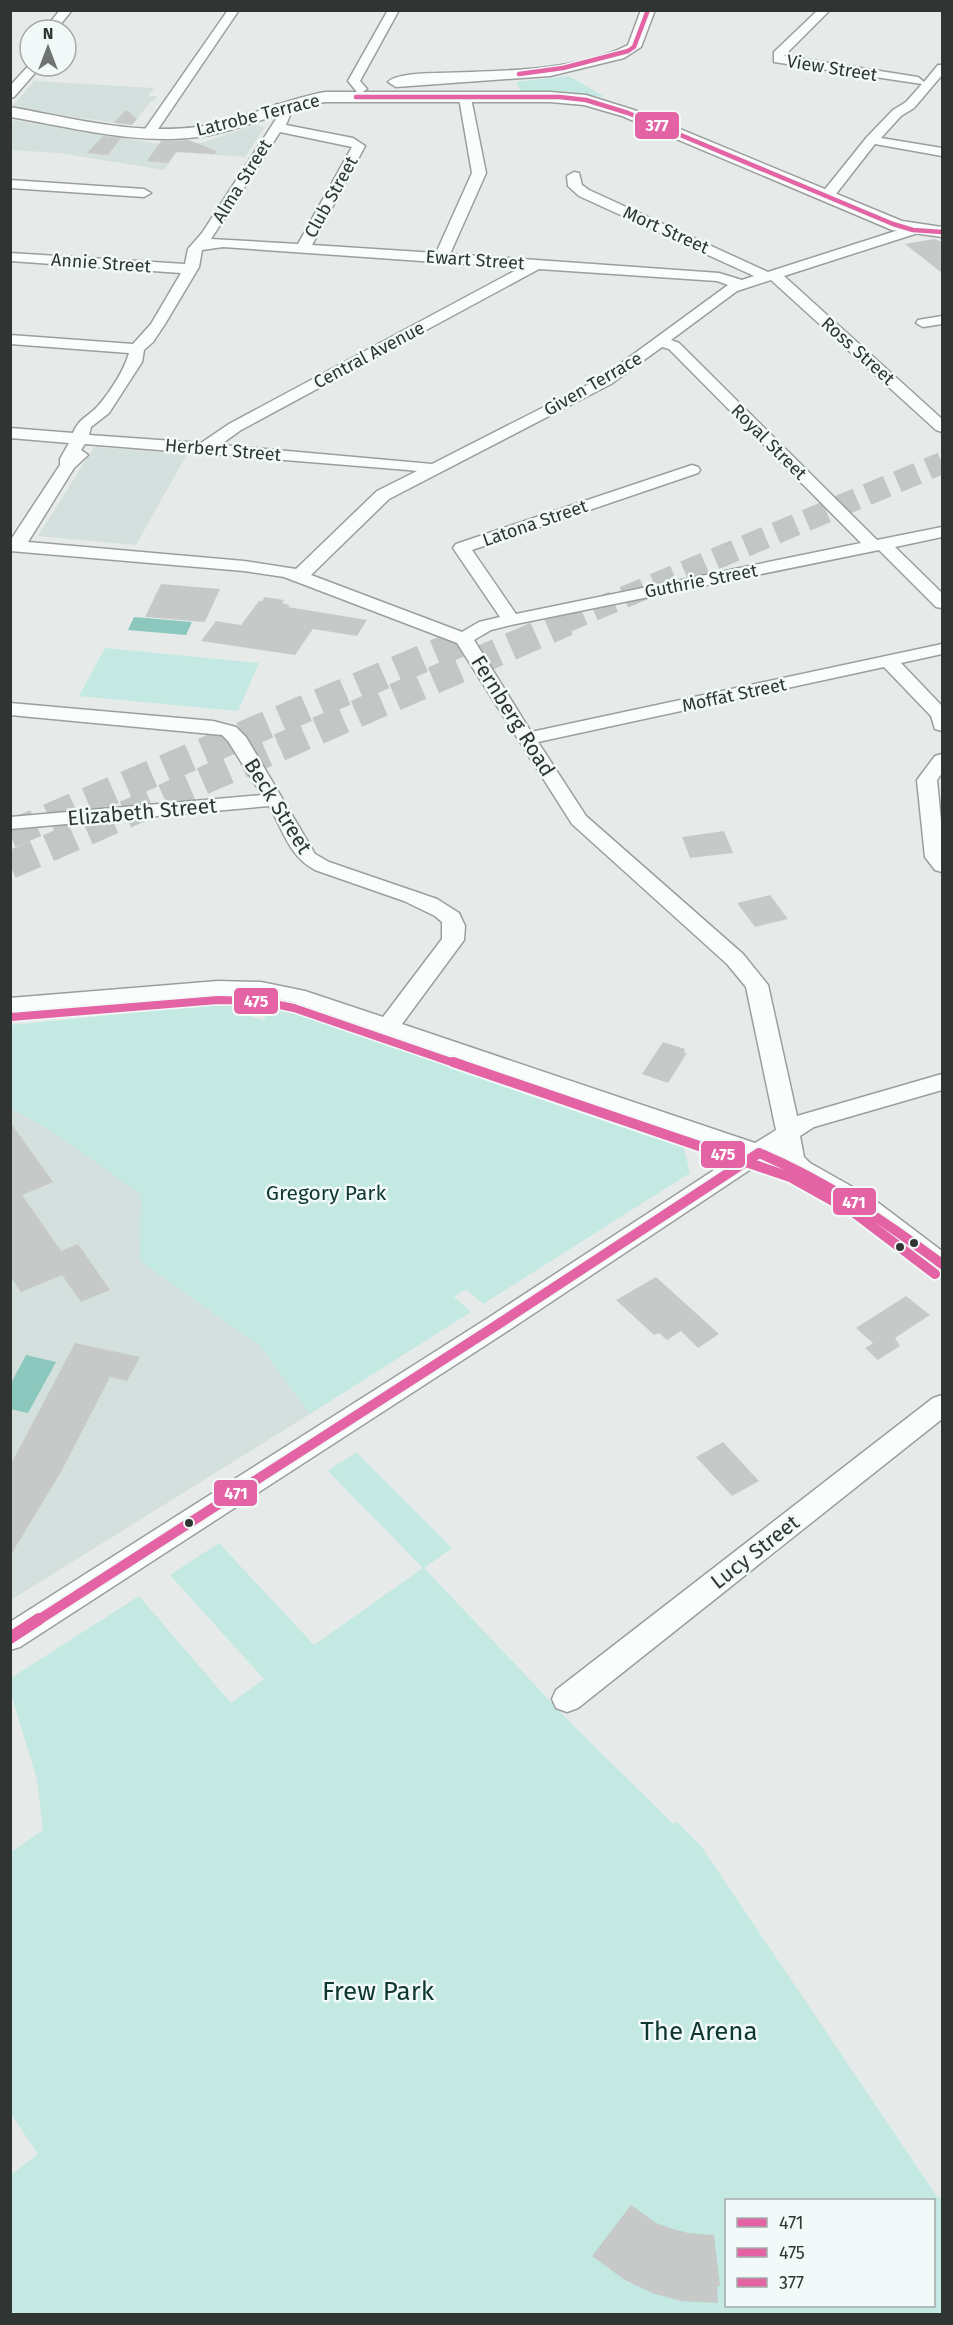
<svg xmlns="http://www.w3.org/2000/svg" width="953" height="2325" viewBox="0 0 953 2325" font-family="'Fira Sans',sans-serif">
<rect width="100%" height="100%" fill="#e6ebea"/>
<!-- built -->
<path fill="#d3e0dd" d="M34 81 154 88 148 96H157L154 101H151L137 119H128L123 124 11 108Z
M14 120 178 147 194 143H201L255 125 265 127 245 157 177 152 164 170 59 153 11 150 10 125Z
M94 447 187 454 136 545 38 536Z
M11 1109 47 1128 142 1194 140 1261 260 1346 310 1414 11 1600Z"/>
<!-- green -->
<path fill="#c3e9e2" fill-rule="evenodd" d="M569 76 605 97 553 93H522L516 82Z
M105 648 259 663 238 711 79 696Z
M214 1005 254 1006 247 1015 263 1020 272 1008 287 1011 401 1046 683 1145 690 1173 483 1304 466 1289 454 1297 471 1312 310 1414 260 1346 140 1261 141 1194 47 1128 11 1109V1025Z
M356 1452 452 1548 424 1568 570 1722 673 1824 677 1822 701 1846 938 2198 942 2196V2314H11V2175L38 2154 11 2114V1852L43 1830 37 1780 11 1693V1678L139 1596 231 1703 264 1679 170 1575 219 1543 314 1645 423 1568 328 1471ZM726 2200H934V2306H726Z"/>
<!-- water -->
<path fill="#8cc7bd" d="M134 617 192 622 186 635 128 630Z
M26 1355 56 1362 28 1413 10 1409 11 1383Z"/>
<!-- building -->
<path fill="#c6c9c8" d="M126 110 137 119 132 125 114 123Z
M103 136 121 138 108 155 87 153Z
M189 140 216 151 215 154 176 152 168 163 147 161 161 141Z
M934 239 942 242V273L905 244Z
M161 584 220 589 205 622 145 617Z
M265 597 284 600 282 603 290 605 288 607 367 620 357 636 313 629 295 655 201 641 216 621 241 625 259 601H262Z
M724 831 733 853 690 858 682 837Z
M770 895 788 919 755 927 737 903Z
M663 1042 685 1049 684 1053H687L668 1083 642 1074Z
M10 1122 53 1182 22 1195 61 1251 78 1244 110 1290 81 1302 62 1275 21 1292 10 1276Z
M656 1277 719 1334 698 1348 681 1331 667 1340 659 1333 654 1335 616 1300Z
M906 1296 930 1315 895 1338 900 1346 878 1360 865 1348 873 1343 856 1328Z
M75 1343 140 1357 127 1381 110 1377 61 1472 10 1556V1466Z
M723 1442 759 1481 732 1496 696 1457Z
M631 2205 656 2223 670 2228 688 2233 714 2235 720 2286H717L718 2303 681 2301 652 2293 625 2280 592 2256Z"/>
<g fill="none" stroke-linecap="round" stroke-linejoin="round">
<!-- highway-tunnel-far1 -->
<path stroke="#c2c6c5" stroke-width="22" stroke-dasharray="22 11" stroke-linecap="butt" d="M563 623 942 463"/>
<!-- highway-tunnel -->
<path stroke="#c2c6c5" stroke-width="28" stroke-dasharray="28 14" stroke-linecap="butt" d="M10 834 467 640
M10 865 567 622"/>
<defs>
<path id="minor" d="M60 10H72L56 30H44Z
M228 10H239L154 135H144L143 132Z
M388 10H399L360 81 367 89 361 93 357 92 348 81Z
M818 10H830L784 56 918 77 924 82 938 65H942V75L914 108 901 116 881 138 942 148V156L875 144 832 199H822L820 196 822 193 867 137 893 110 906 102 922 84 774 62V52Z
M30 64 41 66 14 97 10 98V86Z
M465 94 471 98 486 173 450 254 719 273 742 280 754 276 579 196 568 186 567 176 574 172 579 173 582 185 589 190 768 272 908 227 913 226 920 230 918 233 784 276 942 419V432L936 430 771 280 737 291 671 340 679 343 877 540 942 527V537L895 547 942 593V608L936 607 879 550 511 625 491 630 474 640 531 732 942 644V654L901 663 942 706V731L935 729 931 716 884 667 538 742 586 816 743 954 768 985 797 1116 942 1074V1090L814 1127 800 1136 804 1157 810 1163 872 1198 942 1251V1273L933 1271C879 1229 826 1185 760 1163L506 1332 20 1647 10 1650V1622L488 1318 737 1155 293 1002 261 996 218 995 10 1012V998L218 981 261 982 305 991 383 1017 442 939V922L435 916 404 901 315 870C288 855 284 831 269 806L10 829V817L262 795 228 741 222 735 10 715V703L213 721 236 727 246 737 315 854 329 862 437 899 459 913 465 926 464 940 402 1024 755 1143 776 1130 746 987 727 964 572 824 457 643 284 577 244 571 10 551V541L60 465V459L69 443 10 438V428L73 433C78 419 89 416 98 406 110 392 124 371 129 353L10 344V335L133 344 151 324 181 273 10 261V253L185 264 188 249 202 233 278 116 271 108 277 104 281 105 290 115 286 125 353 138 365 146 312 245 436 253 472 173 459 98ZM280 132 352 147 298 244 211 239ZM223 247 520 268 229 424 201 443 89 435 91 427 109 413 142 362 144 350 153 342 165 324 199 267 202 250ZM539 269 717 281 728 285 601 378 432 464 220 445 241 430ZM662 347 669 349 861 543 516 614 472 550 698 473 700 470 698 467 692 465 456 544 453 548 500 617 479 622 462 632 311 575 389 499 611 384ZM85 444 408 470 417 471 377 491 296 569 244 561 28 542 74 468 88 455 81 450Z
M10 180 144 189 151 193 144 197 10 188Z
M942 316V324L923 327 916 323 918 320Z
M942 754V773L937 780 942 831V872L935 870 925 857 917 780 935 756Z
M942 1395V1419L578 1708 567 1712 556 1708 552 1699 556 1690 933 1398Z"/>
<path id="major" d="M641 10H655L641 47 624 58 550 76 396 87 388 82C395 74 426 73 437 73 495 71 576 72 628 45Z
M325 92H550L586 95 634 110 902 221 942 227V237L892 230 622 116 584 105 550 102H325C281 110 241 131 197 137 135 145 71 127 10 117V107C71 118 135 135 197 127 241 121 281 100 325 92Z"/>
</defs>
<!-- minor casing -->
<use href="#minor" stroke="#9b9e9e" stroke-width="3"/>
<!-- major casing -->
<use href="#major" stroke="#9b9e9e" stroke-width="3"/>
<!-- minor -->
<use href="#minor" fill="#fbfcfc" fill-rule="evenodd"/>
<!-- major -->
<use href="#major" fill="#fbfcfc" fill-rule="evenodd"/>
<defs>
<path id="bus-1-far1" d="M759 1153C826 1181 884 1221 942 1264
M37 1621 497 1325 759 1153"/>
<path id="bus-1" d="M10 1638 39 1619"/>
<path id="bus-2-far1" d="M11 1017 218 1000 260 1001 294 1008 457 1064"/>
<path id="bus-2" d="M453 1062 790 1177 856 1214 935 1274"/>
<path id="bus-3" d="M519 74 563 68 628 51 634 47 648 10
M356 97H560L586 100 628 113 893 224 913 230 942 232"/>
</defs>
<!-- bus-1-far1 casing -->
<use href="#bus-1-far1" stroke="#f1faf8" stroke-width="14"/>
<!-- bus-1 casing -->
<use href="#bus-1" stroke="#f1faf8" stroke-width="16"/>
<!-- bus-2-far1 casing -->
<use href="#bus-2-far1" stroke="#f1faf8" stroke-width="11"/>
<!-- bus-2 casing -->
<use href="#bus-2" stroke="#f1faf8" stroke-width="14"/>
<!-- bus-3 casing -->
<use href="#bus-3" stroke="#f1faf8" stroke-width="7"/>
<!-- bus-1-far1 -->
<use href="#bus-1-far1" stroke="#e463a4" stroke-width="10"/>
<!-- bus-1 -->
<use href="#bus-1" stroke="#e463a4" stroke-width="12"/>
<!-- bus-2-far1 -->
<use href="#bus-2-far1" stroke="#e463a4" stroke-width="8"/>
<!-- bus-2 -->
<use href="#bus-2" stroke="#e463a4" stroke-width="10"/>
<!-- bus-3 -->
<use href="#bus-3" stroke="#e463a4" stroke-width="4.5"/>
</g>
<!-- markers -->
<g fill="#303433" stroke="#f1faf8" stroke-width="2">
<circle cx="914" cy="1243" r="5"/>
<circle cx="900" cy="1247" r="5"/>
<circle cx="189" cy="1523" r="5"/>
</g>
<g text-anchor="middle" dominant-baseline="central" stroke-width="5" stroke-linejoin="round" paint-order="stroke">
<!-- far-street labels -->
<g font-size="18" fill="#303433" stroke="#f1faf8">
<text transform="translate(832 68) rotate(9)">View Street</text>
<text transform="translate(258 115) rotate(-14)">Latrobe Terrace</text>
<text transform="translate(242 181) rotate(-58)">Alma Street</text>
<text transform="translate(331 197) rotate(-61)">Club Street</text>
<text transform="translate(666 230) rotate(24)">Mort Street</text>
<text transform="translate(475 260) rotate(4)">Ewart Street</text>
<text transform="translate(101 263) rotate(4)">Annie Street</text>
<text transform="translate(858 351) rotate(42)">Ross Street</text>
<text transform="translate(369 355) rotate(-28)">Central Avenue</text>
<text transform="translate(593 384) rotate(-30)">Given Terrace</text>
<text transform="translate(769 442) rotate(45)">Royal Street</text>
<text transform="translate(223 450) rotate(5)">Herbert Street</text>
<text transform="translate(535 523) rotate(-19)">Latona Street</text>
<text transform="translate(701 581) rotate(-11)">Guthrie Street</text>
<text transform="translate(734 695) rotate(-12)">Moffat Street</text>
</g>
<!-- street labels -->
<g font-size="21" fill="#303433" stroke="#f1faf8">
<text transform="translate(513 716) rotate(58)">Fernberg Road</text>
<text transform="translate(278 806) rotate(58)">Beck Street</text>
<text transform="translate(142 812) rotate(-5)">Elizabeth Street</text>
<text transform="translate(755 1552) rotate(-38)">Lucy Street</text>
</g>
<!-- park labels -->
<g font-size="21" fill="#0f3731" stroke="#f1faf8">
<text x="326" y="1193">Gregory Park</text>
</g>
<!-- near-park labels -->
<g font-size="26" fill="#0f3731" stroke="#f1faf8">
<text x="378" y="1991">Frew Park</text>
<text x="699" y="2031">The Arena</text>
</g>
</g>
<g stroke="#f1faf8" stroke-width="2">
<rect x="634" y="111" width="46" height="29" rx="6" fill="#e463a4"/>
<rect x="233" y="987" width="46" height="28" rx="6" fill="#e463a4"/>
<rect x="700" y="1140" width="46" height="29" rx="6" fill="#e463a4"/>
<rect x="832" y="1187" width="45" height="29" rx="6" fill="#e463a4"/>
<rect x="213" y="1479" width="45" height="28" rx="6" fill="#e463a4"/>
</g>
<g font-size="16" text-anchor="middle" font-weight="bold" fill="#fff">
<text x="657" y="131">377</text>
<text x="256" y="1007">475</text>
<text x="723" y="1160">475</text>
<text x="854" y="1208">471</text>
<text x="236" y="1499">471</text>
</g>
<!-- border -->
<rect width="953" height="2325" fill="none" stroke="#303433" stroke-width="24"/>
<!-- legend -->
<rect x="725" y="2199" width="210" height="108" fill="#f1faf8" stroke="#a4aba9" stroke-width="1.5"/>
<rect x="737" y="2218" width="30" height="9" fill="#e463a4" stroke="#a4aba9" stroke-width="1.5"/>
<text x="779" y="2229" font-size="18" fill="#303433">471</text>
<rect x="737" y="2248" width="30" height="9" fill="#e463a4" stroke="#a4aba9" stroke-width="1.5"/>
<text x="779" y="2259" font-size="18" fill="#303433">475</text>
<rect x="737" y="2278" width="30" height="9" fill="#e463a4" stroke="#a4aba9" stroke-width="1.5"/>
<text x="779" y="2289" font-size="18" fill="#303433">377</text>
<!-- north arrow -->
<g transform="translate(48 48)"><circle r="28" fill="#f1faf8" stroke="#a4aba9" stroke-width="1.5"/>
<path d="M0-4.5L10 22L0 15L-10 22Z" fill="#707473"/>
<text y="-9" font-size="16" font-weight="bold" text-anchor="middle" fill="#303433">N</text>
</g>
</svg>
